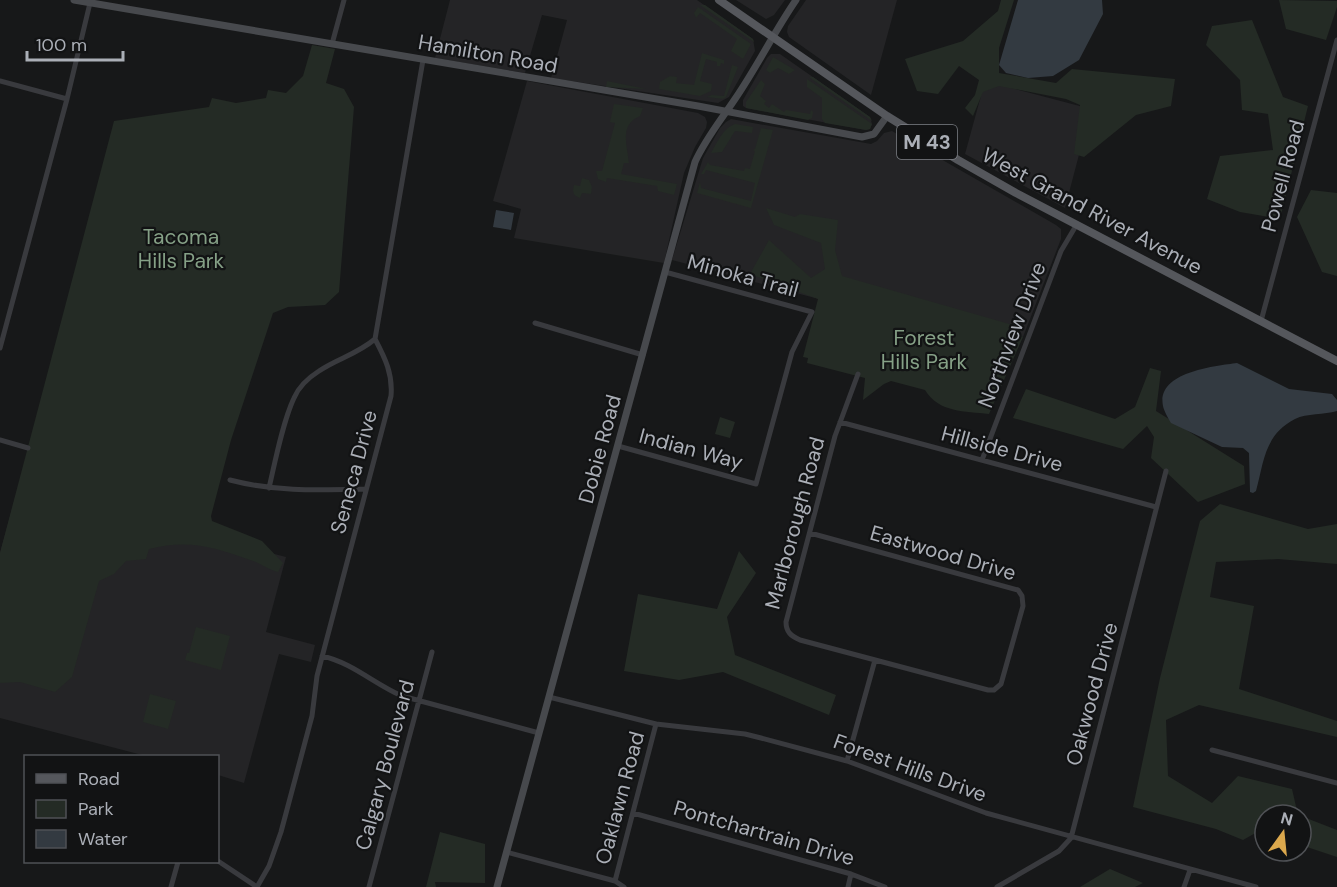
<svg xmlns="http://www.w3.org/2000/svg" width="1337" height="887" viewBox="0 0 1337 887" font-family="'DM Sans',sans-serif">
<rect width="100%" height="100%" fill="#171819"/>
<!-- built -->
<path fill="#242426" d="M450 0H697L753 39 755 51 729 97 718 103 551 78 567 20 542 15 525 73 435 58Z
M736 0H785L774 15 766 19Z
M806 0H897L871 95 789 37 787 32 788 26Z
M771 54H780L870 117 872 124 870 129 866 130 746 108 743 106V100L767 58Z
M527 81 698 113 705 117 707 122 706 128 695 147 684 173 664 263 514 238 521 209 493 201Z
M985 81 1091 109 1065 208 965 154Z
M731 119 871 144 877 141 884 133 892 131 1056 225 1061 229V239L1023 337 823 283 819 299 672 260 703 158 720 128 726 122Z
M18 487 286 557 266 632 315 645 311 662 279 654 244 783 218 775V756H146L0 718V553Z"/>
<!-- green -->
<path fill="#242b25" d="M1001 0H1014L999 48V73L1056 83 1072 69 1175 79 1171 106 1136 115 1084 157 1074 154 1080 105 1066 99 999 86 983 92 973 116 965 108 975 95 979 80 959 66 938 94 917 91 905 59 963 41 998 11Z
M1279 0 1337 1V7L1326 40 1286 29Z
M700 5H705L753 39 754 42Z
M698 7 751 44 743 59 731 51 737 39 700 13 696 18 694 13Z
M1252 20 1283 97 1308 106 1280 219 1240 212 1207 199 1220 156 1273 150 1268 114 1242 110 1240 80 1206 45 1212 26Z
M312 45 335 49 326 83 344 89 354 107 339 292 325 305 288 307 273 313 231 440 211 516 212 521 262 541 283 563 278 572C268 570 262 564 253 561 213 547 190 539 149 549L146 559 126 561 114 574 99 581 72 677 55 692 20 682 0 683V553L114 121 209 107 212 98 236 103 266 98 268 90 286 93 303 76Z
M702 53 724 60V64L721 63 720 66H717V62L706 59 700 81 712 84 711 91 700 96 659 89 660 82 670 76 677 77 676 83 694 85Z
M773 57 795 70 789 74 778 68 770 73 766 70Z
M732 65 738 67 726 97 723 99 707 97 712 95 724 96Z
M813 77 870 117 872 121 809 77Z
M807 79 872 124 870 129 866 130 825 123 822 119V98L807 87Z
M761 80 765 84 760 96 766 101 764 104 769 108 772 104 784 112 786 110 810 114 811 110 813 112 812 118 808 120 746 108V102Z
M607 81 646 89 606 87Z
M614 104 643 108 640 116C619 125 627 144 629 163H624L621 174 677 184 674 195 658 191 657 186 607 178 606 182 598 179 596 171H602L615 123 610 122Z
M735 124 753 127 752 133 735 131 722 152 711 153C717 143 723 128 735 124Z
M761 128 773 130 751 208 697 193 700 182 701 188 751 201 755 183 706 170 704 174H701L708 162 710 165 744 171 745 168 750 169 755 151 753 150 755 149Z
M582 178 589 180 592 187 591 194 582 193 580 198C573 196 572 192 574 185L580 186Z
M1311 190 1337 193V276L1322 272 1297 217Z
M766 208 795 217 800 214 838 220 835 250 842 276 1020 327 1018 335 1023 337 989 414C965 411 939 413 925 390L891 381 884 384 863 400 865 378 807 363 808 358 803 357 818 299 750 274 769 240 811 278 825 269 821 243 774 225Z
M1150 368 1161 371 1156 411 1244 466 1245 484 1198 502 1151 458 1154 437 1147 426 1123 449 1013 418 1026 389 1115 419 1135 407Z
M720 417 735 422 730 438 715 434Z
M1220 504 1308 529 1337 524V564L1278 559 1216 562 1210 597 1254 606 1239 689 1337 721V737L1199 705 1166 720 1168 776 1212 803 1238 776 1292 789 1298 815H1265V833L1259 831 1243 840 1216 829 1133 807 1160 678 1200 521Z
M739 551 756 573 727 617 735 655 836 695 829 715 723 672 679 680 624 671 638 594 717 609Z
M196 627 230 636 221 670 185 660 187 653H189Z
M150 694 176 701 168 729 143 722Z
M1301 816 1337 830V857L1301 845Z
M440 832 485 844V883L435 882 436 887H426Z
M1110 869 1143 883 1135 887H1080Z"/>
<!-- water -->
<path fill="#333a41" d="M1018 0H1102L1103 14 1079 60 1053 76 1028 78 1006 73 999 65Z
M496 210 514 213 511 230 493 227Z
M1237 363 1289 389 1332 394 1337 400V411C1324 415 1307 413 1295 419 1264 435 1264 462 1256 491L1253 493 1250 492 1249 453 1243 448 1222 447 1171 423C1168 418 1164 411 1163 406 1156 372 1215 366 1237 363Z"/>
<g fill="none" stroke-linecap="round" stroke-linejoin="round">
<!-- street -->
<path stroke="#393a3e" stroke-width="5" d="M332 44 344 0
M0 81 67 99
M1261 321 1337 40
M535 323 643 355
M0 348 67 99 90 3
M840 422 1156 507
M0 440 28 448
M618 446 756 484 792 352 812 312 665 272
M982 460 1061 251 1077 224
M230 480C275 492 320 490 366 489
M269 488C275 462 283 421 294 398 299 386 308 378 319 371 338 358 356 355 375 339
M810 533 1018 590 1022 596 1023 606 1001 684 994 690H988L800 640C791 636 786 632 786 622L835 436 858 374
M322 656C353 663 374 684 402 696L539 733
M549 697 656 724 745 734 761 738 847 761 986 813 1256 887
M1212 750 1337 783
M847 761 875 660
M633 813 851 874 885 887
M506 852 615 881 624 887
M218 861 257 887 269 866 281 832 312 716 317 676 391 396C393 374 385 358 375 339L423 60
M615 881 656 724
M171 887 178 862
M369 887 432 652
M848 887 851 874
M997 887 1059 851 1071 838 1166 471
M1184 887 1190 870"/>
<!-- secondary -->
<path stroke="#47494d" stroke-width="7" d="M74 0 698 106 862 137 874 134 887 116
M497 887 695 162C706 138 721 120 735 99 757 67 774 32 796 0"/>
<!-- primary -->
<path stroke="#55575c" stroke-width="8" d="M719 0 887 116 958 160 1016 193 1337 361"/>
</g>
<g text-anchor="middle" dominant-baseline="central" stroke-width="4.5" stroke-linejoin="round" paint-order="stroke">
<!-- shield labels -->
<rect fill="#121314" stroke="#7d8086" stroke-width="1.5" x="897" y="125" width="60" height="34" rx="4.5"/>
<g font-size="20" font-weight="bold" fill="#abafb7">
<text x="927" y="142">M 43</text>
</g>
<!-- street labels -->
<g font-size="21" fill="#abafb7" stroke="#121314">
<text transform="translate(488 54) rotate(10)">Hamilton Road</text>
<text transform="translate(1283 176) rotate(-75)">Powell Road</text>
<text transform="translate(1092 211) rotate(28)">West Grand River Avenue</text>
<text transform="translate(743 276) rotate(15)">Minoka Trail</text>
<text transform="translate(1012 335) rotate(-69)">Northview Drive</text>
<text transform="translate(600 449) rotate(-75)">Dobie Road</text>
<text transform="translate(691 449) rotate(15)">Indian Way</text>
<text transform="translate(1002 449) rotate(15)">Hillside Drive</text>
<text transform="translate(354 472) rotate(-75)">Seneca Drive</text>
<text transform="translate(795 523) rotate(-75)">Marlborough Road</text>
<text transform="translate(943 553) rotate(16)">Eastwood Drive</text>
<text transform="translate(1092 694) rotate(-75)">Oakwood Drive</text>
<text transform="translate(385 765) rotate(-75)">Calgary Boulevard</text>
<text transform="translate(910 768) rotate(20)">Forest Hills Drive</text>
<text transform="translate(620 798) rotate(-75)">Oaklawn Road</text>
<text transform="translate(764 833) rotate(16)">Pontchartrain Drive</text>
</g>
<!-- park labels -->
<g font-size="21" fill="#85a086" stroke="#121314">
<text x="181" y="237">Tacoma<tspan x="181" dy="24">Hills Park</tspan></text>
<text x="924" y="338">Forest<tspan x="924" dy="24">Hills Park</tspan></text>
</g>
</g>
<!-- legend -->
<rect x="24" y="755" width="195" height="108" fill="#121314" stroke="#4f5155" stroke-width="1.5"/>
<rect x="36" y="774" width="30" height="9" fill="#55575c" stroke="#4f5155" stroke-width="1.5"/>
<text x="78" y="785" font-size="18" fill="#abafb7">Road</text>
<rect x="36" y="800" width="30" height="18" fill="#242b25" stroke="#4f5155" stroke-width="1.5"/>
<text x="78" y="815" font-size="18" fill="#abafb7">Park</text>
<rect x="36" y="830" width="30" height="18" fill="#333a41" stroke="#4f5155" stroke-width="1.5"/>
<text x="78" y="845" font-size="18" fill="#abafb7">Water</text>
<!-- north arrow -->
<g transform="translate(1283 833) rotate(15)"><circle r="28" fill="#121314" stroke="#4f5155" stroke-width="1.5"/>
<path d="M0-4.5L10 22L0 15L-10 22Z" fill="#dba84d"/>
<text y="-9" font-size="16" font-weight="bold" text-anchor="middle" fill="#abafb7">N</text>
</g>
<!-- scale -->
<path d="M27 51v9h96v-9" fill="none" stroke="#abafb7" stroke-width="3"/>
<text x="36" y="51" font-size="18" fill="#abafb7" stroke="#121314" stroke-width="4.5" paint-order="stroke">100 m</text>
</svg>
